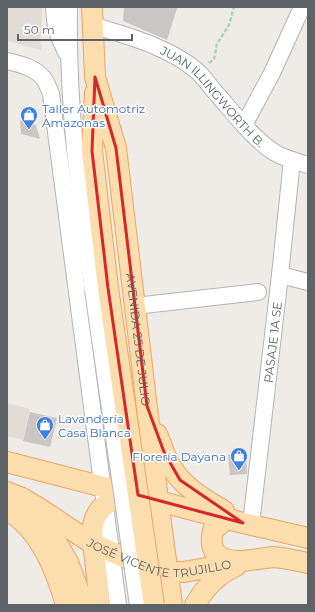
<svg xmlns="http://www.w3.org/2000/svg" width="315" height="612" viewBox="0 0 315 612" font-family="Montserrat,sans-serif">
<rect width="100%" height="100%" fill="#efebe6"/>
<!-- education -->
<path fill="#e2dcd7" d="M7 7H42L41 50 7 41Z
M7 403 30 409 23 440 7 436Z"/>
<!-- building -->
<path fill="#cac6c3" d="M124 7 177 8 167 40 123 21Z
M20 120 36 125 40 139 21 134Z
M30 412 57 418 50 447 23 441Z
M246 453 247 474 230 475 228 455Z"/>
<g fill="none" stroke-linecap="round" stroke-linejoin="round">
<defs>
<g id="minor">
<path d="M54 7C55 27 57 34 66 52"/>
<path d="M69 7C67 102 79 197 93 290"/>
<path id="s1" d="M92 25C127 36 167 46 196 70 203 76 209 85 216 93 233 112 256 143 279 155 288 159 298 162 308 165"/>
<path d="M7 61C20 64 36 68 44 79 47 83 49 89 51 94L118 605"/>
<path d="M244 125 272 73 302 7"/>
<path d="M280 275 308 282"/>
<path d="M135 306 258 292"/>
<path id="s2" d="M251 524 280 275 292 160"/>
</g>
<g id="major">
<path id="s3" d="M92 7 95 77 116 148 158 500 172 605"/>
<path d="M95 93 92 151 108 288"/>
<path d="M157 434C162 445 165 458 172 468 184 488 205 499 224 511"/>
<path d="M7 462 243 523 308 538"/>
<path d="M7 492 22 498 37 512 46 524 68 562 84 605"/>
<path id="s4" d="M22 498 39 508 93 544 155 570 167 572H184L243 561 273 557 283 558 308 563"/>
<path d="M7 510C40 529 56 570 66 605"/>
<path d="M231 519 223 522 213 530C208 551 217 560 238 561"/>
<path d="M100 605 92 532C95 504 111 498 136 497"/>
<path d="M195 605C205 587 218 574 236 566"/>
</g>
</defs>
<!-- minor casing -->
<use href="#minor" stroke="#b1b5b8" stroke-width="18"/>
<!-- major casing -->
<use href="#major" stroke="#eca561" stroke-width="22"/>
<!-- path -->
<path stroke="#a7d7a8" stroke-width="2.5" stroke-dasharray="4 2" stroke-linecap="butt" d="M209 63 214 59 217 44 229 25 234 7"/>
<!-- minor -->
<use href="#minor" stroke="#fff" stroke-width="16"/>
<!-- major -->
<use href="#major" stroke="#fcddae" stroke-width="20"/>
<defs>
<path id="minor-bridge" d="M93 290 138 605"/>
<path id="major-bridge" d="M108 288 154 605"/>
</defs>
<!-- minor-bridge casing -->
<use href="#minor-bridge" stroke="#b1b5b8" stroke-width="18" stroke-linecap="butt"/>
<!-- major-bridge casing -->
<use href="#major-bridge" stroke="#eca561" stroke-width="22" stroke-linecap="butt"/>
<!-- minor-bridge -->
<use href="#minor-bridge" stroke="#fff" stroke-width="16"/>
<!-- major-bridge -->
<use href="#major-bridge" stroke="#fcddae" stroke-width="20"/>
</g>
<!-- marked area -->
<path fill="none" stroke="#d62828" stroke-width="3" stroke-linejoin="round" d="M95 77 116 148 147 406 164 452 180 480 243 523 138 495 108 288 92 151Z"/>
<!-- icons -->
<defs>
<symbol id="shop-pin" viewBox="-11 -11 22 30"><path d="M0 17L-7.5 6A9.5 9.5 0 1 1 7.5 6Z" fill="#3f7fe0" stroke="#fff"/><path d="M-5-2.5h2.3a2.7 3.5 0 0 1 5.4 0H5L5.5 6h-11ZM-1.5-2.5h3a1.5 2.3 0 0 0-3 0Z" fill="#fff"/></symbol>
</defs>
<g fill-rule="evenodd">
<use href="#shop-pin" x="19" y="105" width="20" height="27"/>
<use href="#shop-pin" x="35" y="415" width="20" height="27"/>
<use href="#shop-pin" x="229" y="446" width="20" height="27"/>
</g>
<g text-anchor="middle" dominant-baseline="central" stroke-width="3" stroke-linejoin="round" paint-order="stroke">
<!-- street labels -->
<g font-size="12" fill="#5d6366" stroke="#fff">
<text stroke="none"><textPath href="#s1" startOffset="144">JUAN ILLINGWORTH B.</textPath></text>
<text stroke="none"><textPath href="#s3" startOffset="337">AVENIDA 25 DE JULIO</textPath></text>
<text stroke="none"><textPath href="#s2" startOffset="183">PASAJE 1A SE</textPath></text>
<text stroke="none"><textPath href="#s4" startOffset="154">JOSÉ VICENTE TRUJILLO</textPath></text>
</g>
<!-- shop labels -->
<g font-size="12" fill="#366cbe" stroke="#fff" text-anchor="start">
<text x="42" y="108">Taller Automotriz<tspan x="42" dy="14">Amazonas</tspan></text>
<text x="58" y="418">Lavandería<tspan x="58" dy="14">Casa Blanca</tspan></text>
<text x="226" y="456" text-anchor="end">Florería Dayana</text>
</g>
</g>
<!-- border -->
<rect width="315" height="612" fill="none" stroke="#5d6366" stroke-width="16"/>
<!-- scale -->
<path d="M18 34v6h114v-6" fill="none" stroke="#5d6366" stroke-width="2"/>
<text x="24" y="34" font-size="12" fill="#5d6366" stroke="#ffffff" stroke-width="3" paint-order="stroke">50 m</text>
</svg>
